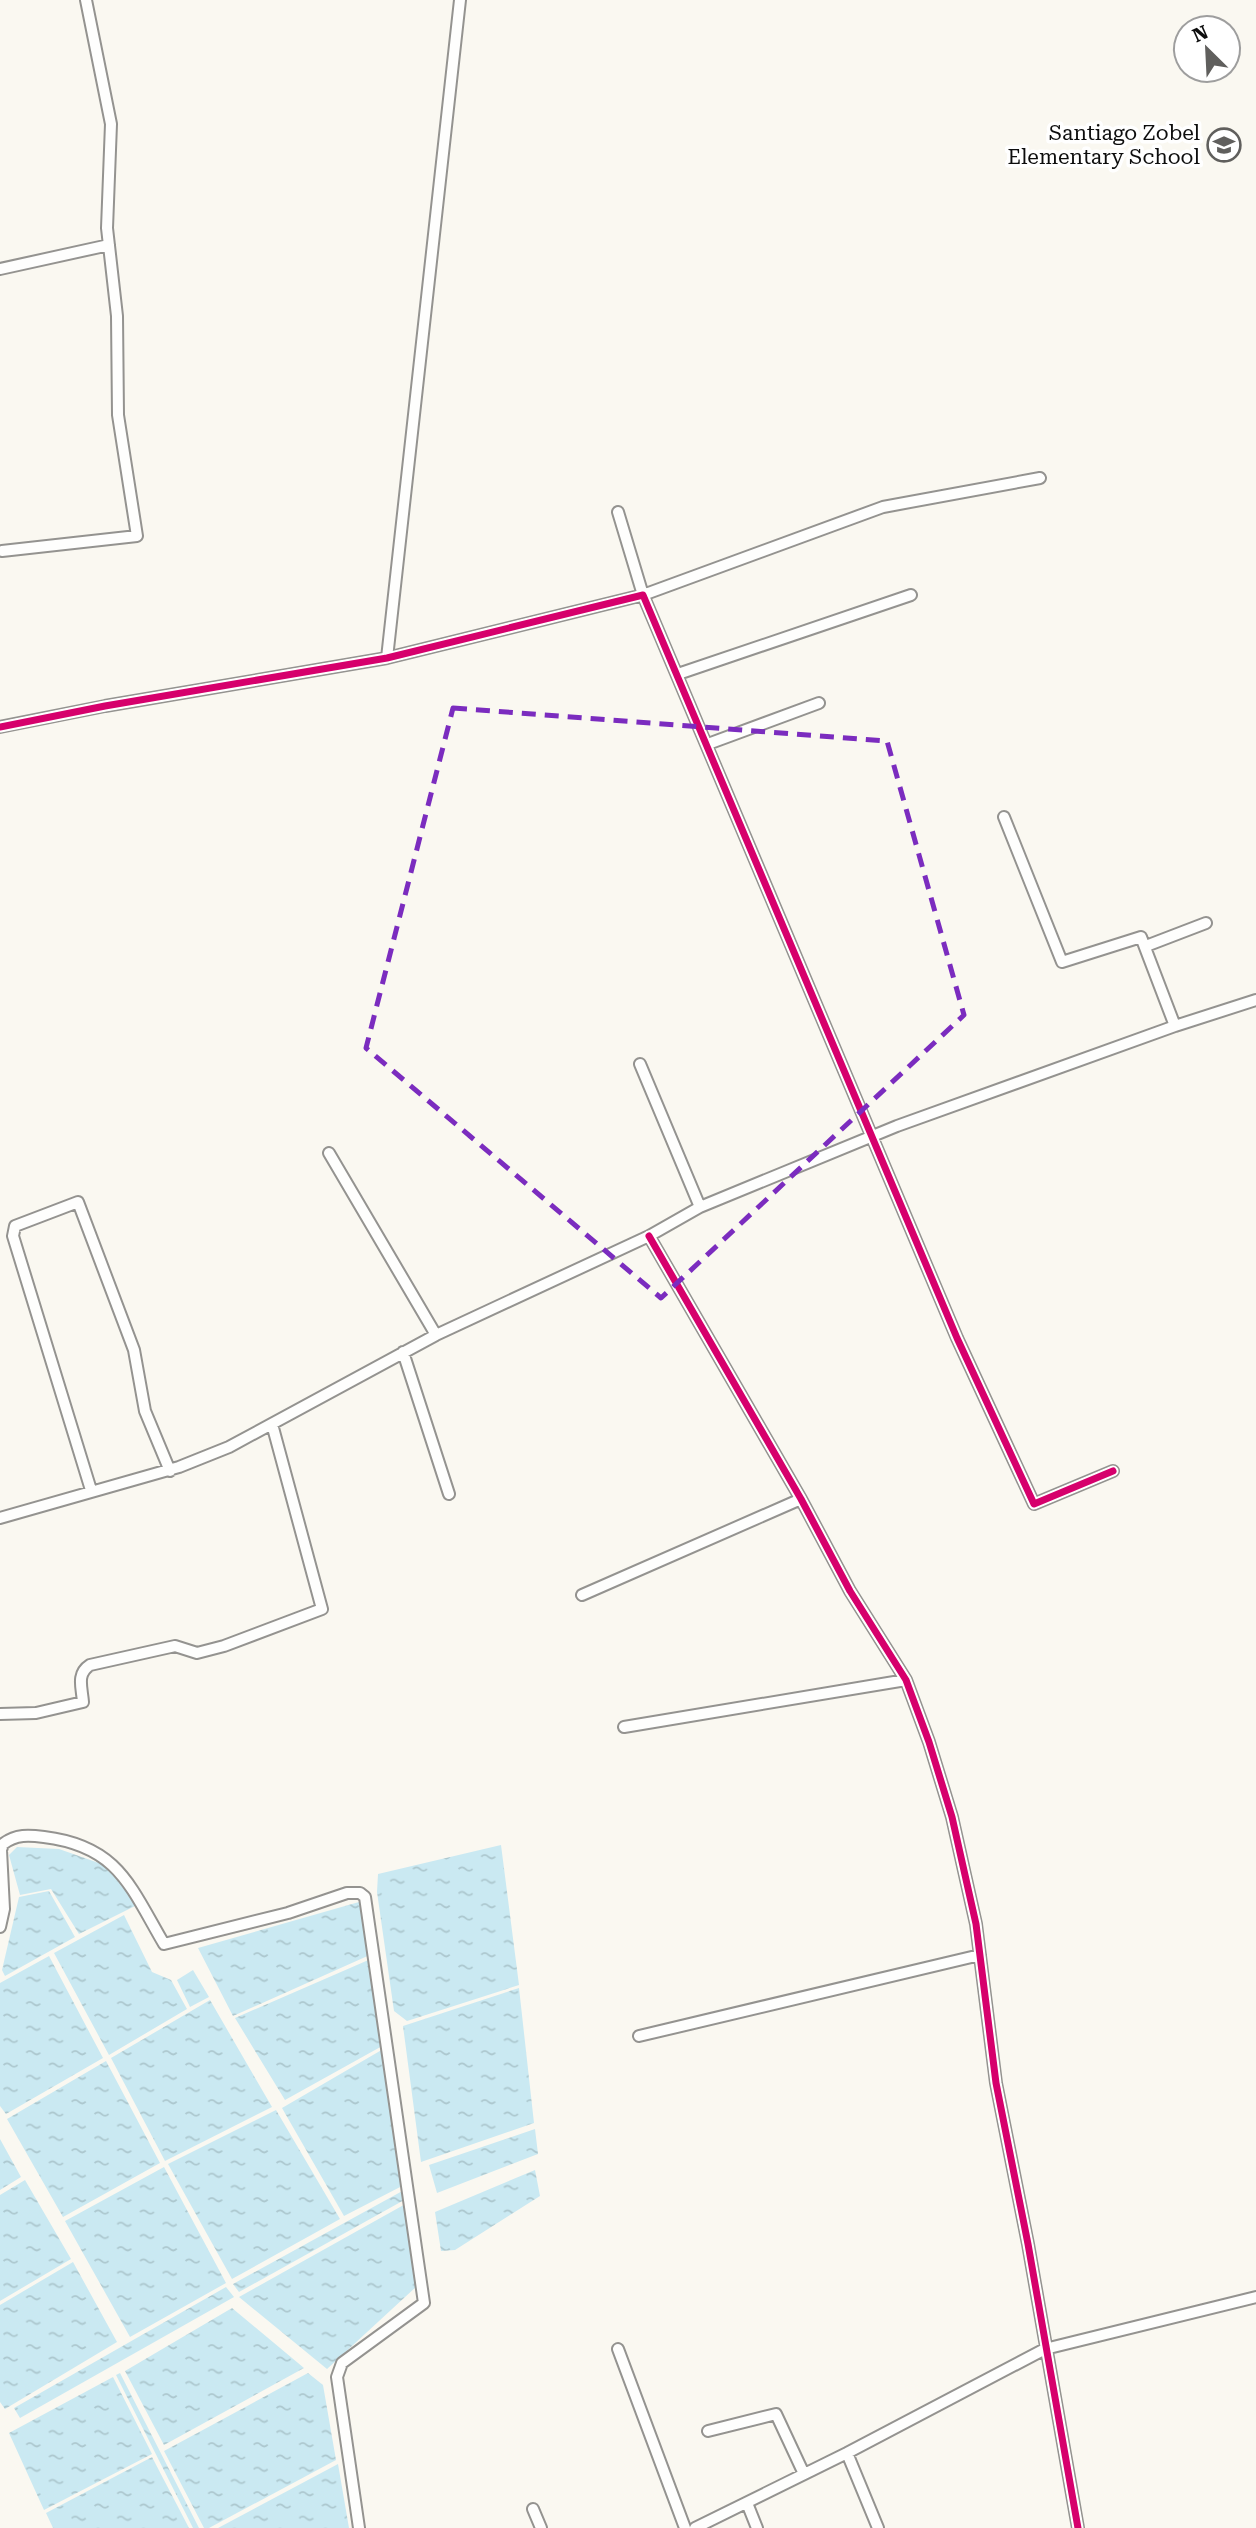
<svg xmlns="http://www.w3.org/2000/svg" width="1256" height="2528" viewBox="0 0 1256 2528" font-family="'Roboto Serif',serif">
<defs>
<pattern id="water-ripples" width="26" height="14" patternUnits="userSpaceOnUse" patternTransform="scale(1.75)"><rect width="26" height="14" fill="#cae9f2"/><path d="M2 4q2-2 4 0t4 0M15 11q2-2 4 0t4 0" fill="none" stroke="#acc7ce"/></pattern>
</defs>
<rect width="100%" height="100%" fill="#faf8f1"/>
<!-- water -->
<path fill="url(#water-ripples)" d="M501 1845 519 1985 407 2021 394 2011 377 1892 378 1874Z
M17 1847 59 1849 113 1868 135 1906 79 1934 51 1889 20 1895 9 1855Z
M49 1891 75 1937 5 1976 2 1970 19 1897Z
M359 1902 365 1905 372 1954 233 2016 198 1948Z
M124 1915 152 1972 171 1980 187 2009 109 2055 54 1953Z
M49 1956 103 2058 6 2114 0 2106V1983Z
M373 1958 384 2045 285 2100 235 2018Z
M193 1970 209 1997 190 2007 177 1980Z
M519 1988 534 2123 421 2162 403 2026Z
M210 2000 272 2107 165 2161 111 2058Z
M385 2048 404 2185 344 2216 282 2108Z
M106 2061 160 2163 63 2217 7 2119Z
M276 2110 340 2219 232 2279 168 2164Z
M535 2129 538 2154 437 2193 429 2165Z
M0 2139 21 2177 0 2190Z
M164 2167 226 2283 130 2337 65 2221Z
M535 2170 540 2196 455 2250 441 2251 435 2212Z
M25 2180 71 2259 0 2301V2195Z
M406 2189V2199L239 2292 233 2284Z
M409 2202 417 2286 327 2369 239 2297Z
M73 2262 117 2342 5 2409 0 2402V2305Z
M226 2287 234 2297 20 2418 14 2408Z
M232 2308 304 2368 164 2445 125 2371Z
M120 2373 199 2528H193L116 2375Z
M308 2373 323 2385 336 2460 209 2528H204L164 2451Z
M113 2377 152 2454 44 2510 9 2433Z
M152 2457 189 2528H53L46 2513Z
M338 2464 349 2528H218Z"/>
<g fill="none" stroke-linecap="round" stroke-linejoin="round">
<defs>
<path id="street" d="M0 269 109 245
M618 512 643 595 883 507 1040 478
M2 551 137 536 118 415 117 316 107 228 111 124 86 0
M387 658 460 0
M678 674 911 595
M0 727 105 706 387 658 643 595 957 1338 1034 1504 1113 1471
M708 744 819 703
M1004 817 1062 962 1141 937 1175 1026
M1146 946 1206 923
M640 1064 700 1207
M329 1153 436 1335
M649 1236 801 1499 850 1591 906 1680 929 1742 952 1817 976 1924 996 2083 1028 2244 1078 2528
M403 1352 449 1494
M91 1490 13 1236 15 1226 78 1202 134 1350 145 1411 170 1471
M0 1518 179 1467 229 1447 436 1335 649 1236 700 1207 897 1126 1175 1026 1256 1000
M582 1595 801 1499
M0 1714 36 1713 83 1702C82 1688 76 1674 90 1665L175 1646 197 1653 224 1646 322 1609 272 1424
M624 1727 906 1680
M0 1927 4 1909 1 1850 3 1844C16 1834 29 1835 44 1837 118 1846 130 1886 164 1944L288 1913 347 1893H360L365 1897 424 2303 342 2363 337 2377 359 2528
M639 2036 980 1955
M618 2349 685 2528
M708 2431 776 2414 804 2474
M847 2453 878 2528
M747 2503 757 2528
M533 2509 541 2528
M695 2528 847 2453 1045 2349 1256 2297"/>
</defs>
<!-- street casing -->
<use href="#street" stroke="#949390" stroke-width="14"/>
<!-- street -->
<use href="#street" stroke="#fefefd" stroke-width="10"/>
<defs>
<path id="cycleway" d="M0 727 105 706 387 658 643 595 957 1338 1034 1504 1113 1471
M649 1236 801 1499 850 1591 906 1680 929 1742 952 1817 976 1924 996 2083 1028 2244 1078 2528"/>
</defs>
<!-- cycleway casing -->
<use href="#cycleway" stroke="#fff" stroke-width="11"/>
<!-- cycleway -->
<use href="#cycleway" stroke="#d6006c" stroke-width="7"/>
</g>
<!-- marked area -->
<path fill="none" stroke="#7b2cbf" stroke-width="5" stroke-dasharray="14 9" stroke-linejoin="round" d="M453 708 887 741 964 1015 661 1298 366 1048Z"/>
<!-- icons -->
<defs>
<symbol id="school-ring" viewBox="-11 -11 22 22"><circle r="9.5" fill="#fff" stroke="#605f5d" stroke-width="1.5"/><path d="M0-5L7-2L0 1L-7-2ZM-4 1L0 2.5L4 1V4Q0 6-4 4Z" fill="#605f5d"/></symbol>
</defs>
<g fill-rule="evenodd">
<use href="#school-ring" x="1205" y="126" width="38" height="38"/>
</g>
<g text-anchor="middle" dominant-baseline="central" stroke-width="7" stroke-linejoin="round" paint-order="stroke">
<!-- poi labels -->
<g font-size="21" fill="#0d0d0d" stroke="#fff" text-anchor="end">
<text x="1200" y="133">Santiago Zobel<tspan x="1200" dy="24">Elementary School</tspan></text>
</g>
</g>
<!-- north arrow -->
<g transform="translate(1207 49) rotate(336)"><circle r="33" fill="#ffffff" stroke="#9e9e9e" stroke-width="2"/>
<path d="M0-5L12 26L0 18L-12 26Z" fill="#605f5d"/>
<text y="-10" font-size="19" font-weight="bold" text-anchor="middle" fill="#0d0d0d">N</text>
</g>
</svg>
